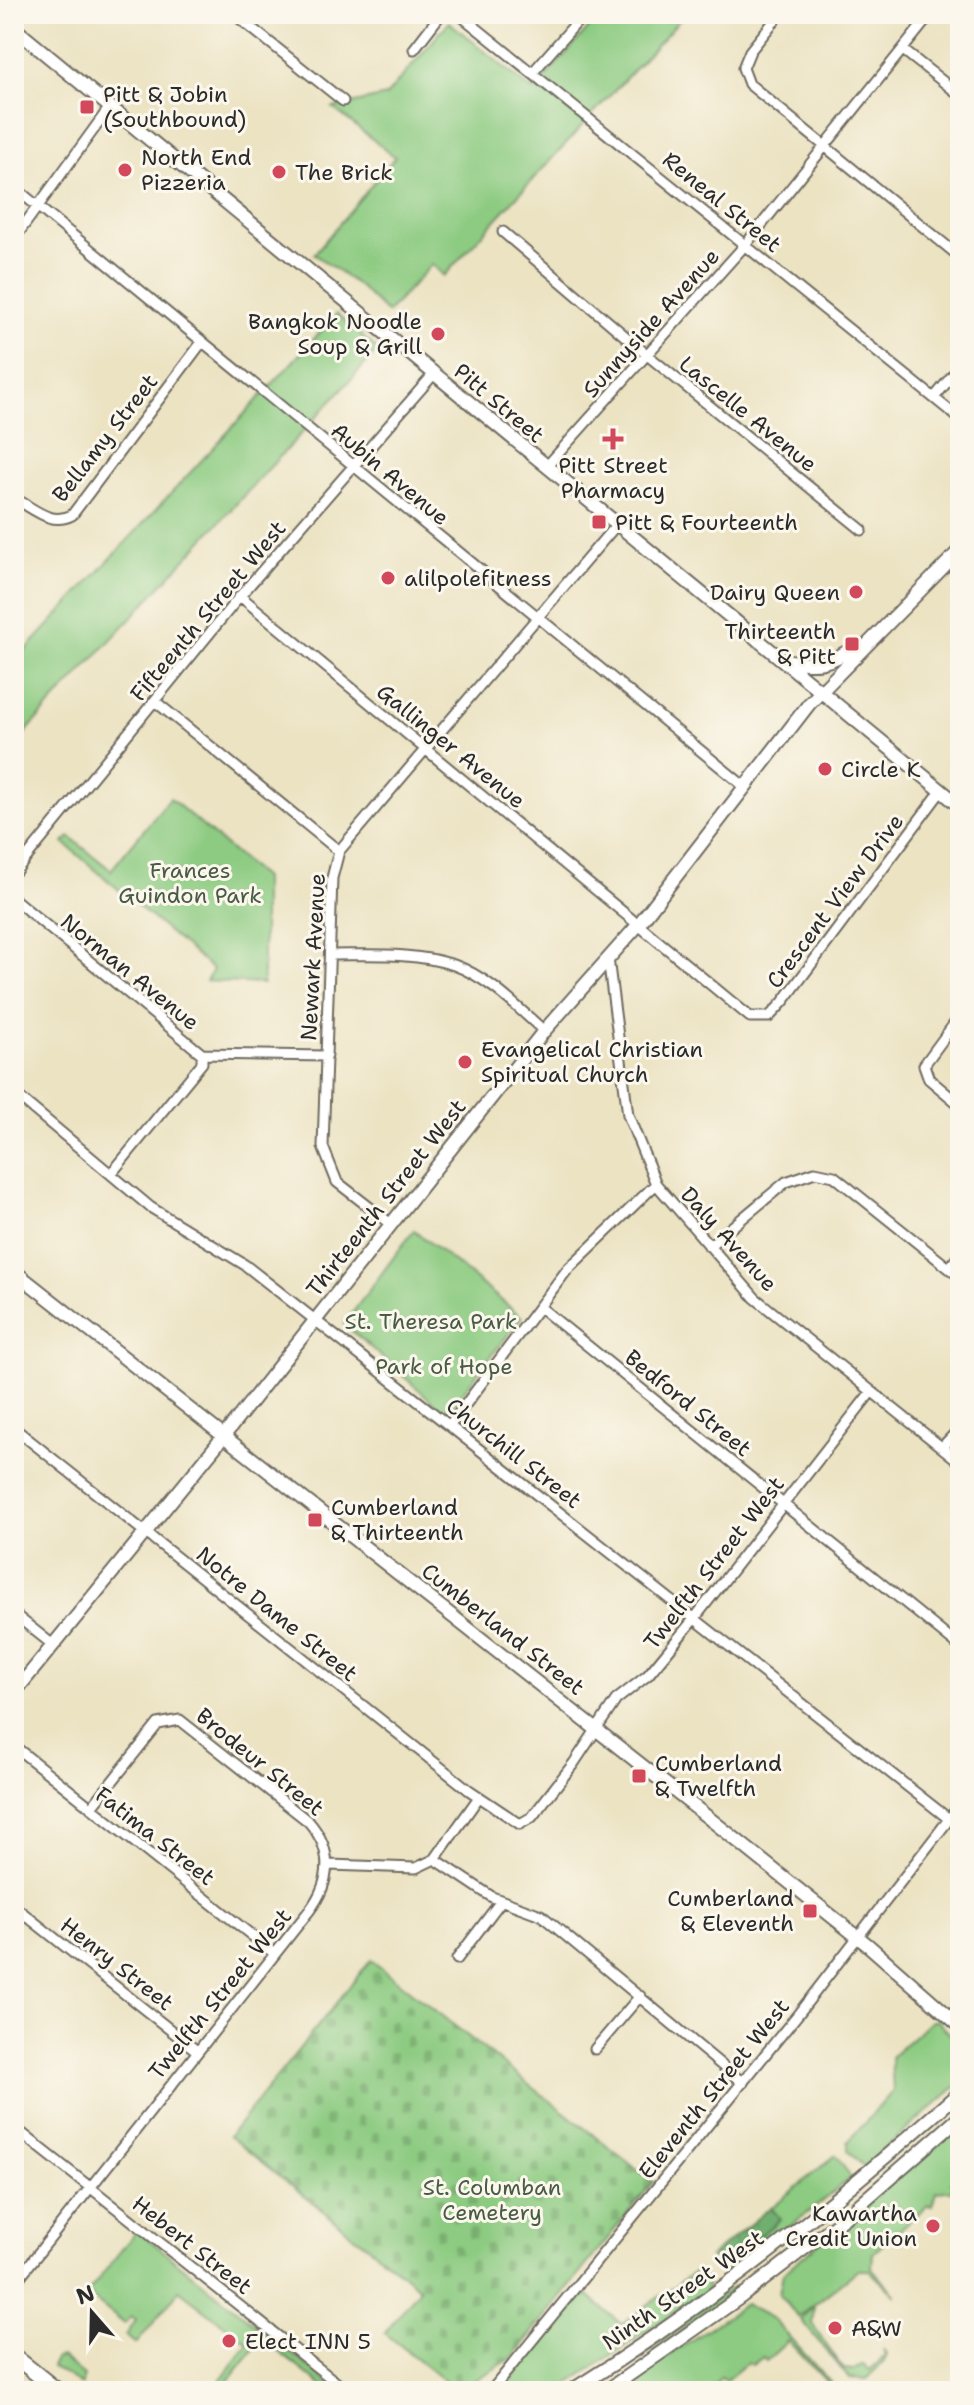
<svg xmlns="http://www.w3.org/2000/svg" width="974" height="2405" viewBox="0 0 974 2405" font-family="'Shantell Sans',sans-serif">
<defs>
<pattern id="forest-crowns" width="20" height="18" patternUnits="userSpaceOnUse" patternTransform="scale(2)"><rect width="20" height="18" fill="#71af6f"/><path d="M2 6a3 3 0 1 1 6 0M12 15a3 3 0 1 1 6 0" fill="none" stroke="#5d8f5b"/></pattern>
<pattern id="cemetery-stones" width="16" height="16" patternUnits="userSpaceOnUse" patternTransform="scale(2)"><rect width="16" height="16" fill="#8ccb81"/><path d="M2 7V4a2 2 0 0 1 4 0v3zM10 15v-3a2 2 0 0 1 4 0v3z" fill="#79ae70"/></pattern>
</defs>
<rect width="100%" height="100%" fill="#fbf7ec"/>
<filter id="ink" filterUnits="userSpaceOnUse"><feTurbulence type="fractalNoise" baseFrequency=".0125" numOctaves="2"/><feDisplacementMap in="SourceGraphic" scale="16" xChannelSelector="R" yChannelSelector="G"/><feConvolveMatrix kernelMatrix="1 2 1 2 8 2 1 2 1" color-interpolation-filters="sRGB"/></filter>
<filter id="wash" filterUnits="userSpaceOnUse"><feTurbulence type="fractalNoise" baseFrequency=".006" numOctaves="4" result="noise"/><feDisplacementMap in="SourceGraphic" scale="32" xChannelSelector="R" yChannelSelector="G"/><feGaussianBlur stdDeviation="1.8" result="paint"/><feColorMatrix in="noise" values="0 0 0 0 0 0 0 0 0 0 0 0 0 0 0 0 0 1.4 0 .05"/><feComposite in="paint" operator="in"/></filter>
<g filter="url(#wash)">
<rect width="100%" height="100%" fill="#ece3c3"/>
<!-- green -->
<path fill="#8ccb81" stroke="#5c7b56" stroke-width="2" d="M601 14H685L444 276 432 264 387 313 360 287 314 254 395 157 333 108 386 96 449 22 533 91Z
M337 314 378 350 14 745V663Z
M170 798 263 878V984L206 981 213 970 64 843 70 837 111 870Z
M414 1230 522 1317 450 1408 441 1409 344 1324Z
M937 2020 960 2045V2083L864 2167 848 2151V2142L893 2091 891 2057 930 2022Z
M960 2125V2174L951 2182 958 2190 936 2192 932 2206 928 2205 873 2253 872 2268 896 2296 869 2270H858L798 2317 779 2294 783 2273Z
M836 2155 851 2178 726 2277 710 2257Z
M137 2230 338 2391H329L262 2339 220 2391H212L248 2343 179 2290 136 2344 126 2336 136 2320 131 2317 125 2324 87 2294Z
M697 2270 708 2284 705 2292 558 2391H501L583 2291 621 2324Z
M733 2287 737 2292 593 2391H581Z
M745 2304 773 2319 838 2391H828L825 2380 788 2341 766 2361 763 2357 752 2365 748 2362 725 2381 721 2377 716 2383 723 2391H616Z
M814 2306 812 2324C824 2339 830 2354 844 2369L854 2370 863 2364 870 2370 885 2356 883 2349 887 2355 884 2362 866 2379 849 2378 800 2319Z
M61 2357 84 2376 81 2385 52 2367 55 2359Z"/>
<!-- forest -->
<path fill="url(#forest-crowns)" stroke="#4e6d4d" stroke-width="2" d="M771 2207 780 2219 723 2266 714 2254Z"/>
<!-- cemetery -->
<path fill="url(#cemetery-stones)" stroke="#5c7b56" stroke-width="2" d="M371 1960 653 2182 512 2358 457 2391 385 2333 420 2288 229 2136Z"/>
</g>
<g filter="url(#ink)">
<g fill="none" stroke-linecap="round" stroke-linejoin="round">
<defs>
<path id="street" d="M234 14 343 101
M459 14 960 419
M780 14 750 51 743 68 749 84 960 257
M414 49 441 14
M903 50 960 95
M534 71 584 14
M14 187 745 787
M503 232 646 354 862 530
M14 239 110 107
M934 398 960 366
M546 467 746 244 931 14
M21 502C38 512 53 525 72 515L202 342
M240 596 750 1017H769L783 1002 941 791
M156 702 339 851 332 878 323 1147 337 1182 391 1224
M339 851 617 524
M14 873 240 596 433 375
M14 899 202 1054 327 1056
M330 955C371 955 415 952 454 965 488 977 517 1007 544 1031
M608 958 628 1115 656 1184 755 1298 960 1462
M960 1016 924 1065 929 1079 960 1105
M14 1093 150 1207 245 1265 949 1819
M111 1174 202 1063V1054
M709 1246 786 1182 815 1172 834 1176 960 1277
M949 1268 960 1255
M541 1308 960 1647
M450 1425 567 1270 656 1184
M14 1428 469 1790 520 1824 532 1817 574 1763 616 1700 648 1675 694 1619 871 1392
M942 1447 960 1428
M14 1614 53 1645
M14 1746 275 1954
M435 1859 492 1897 541 1915 743 2083
M329 1865 416 1868 435 1859 479 1797
M14 1906 197 2051
M457 1959 501 1901
M595 2049 640 1996
M14 2127 347 2391
M14 2284 309 1911C331 1882 334 1851 309 1822L180 1720 158 1724 91 1808
M491 2391 799 2013 960 1805"/>
<path id="secondary" d="M14 28 960 806
M784 660C817 666 828 665 856 646
M14 1271 729 1834 869 1946 960 2026
M14 1693 215 1447 544 1031 639 924 809 704 960 550
M571 2391C712 2303 836 2202 960 2092
M606 2391 742 2296 844 2218 960 2117"/>
<path id="primary" d="M14 2356 58 2391"/>
</defs>
<!-- street casing -->
<use href="#street" stroke="#6f6b60" stroke-width="13"/>
<!-- secondary casing -->
<use href="#secondary" stroke="#6f6b60" stroke-width="16"/>
<!-- primary casing -->
<use href="#primary" stroke="#6f6b60" stroke-width="18"/>
<!-- street -->
<use href="#street" stroke="#fff" stroke-width="9"/>
<!-- secondary -->
<use href="#secondary" stroke="#fff" stroke-width="12"/>
<!-- primary -->
<use href="#primary" stroke="#fff" stroke-width="14"/>
</g>
</g>
<!-- markers -->
<g fill="#d1495b" stroke="#fbf7ec" stroke-width="3">
<rect x="79" y="99" width="16" height="16" rx="4"/>
<circle cx="125" cy="170" r="8"/>
<circle cx="279" cy="172" r="8"/>
<circle cx="438" cy="334" r="8"/>
<path d="M609 427h8v8h8v8h-8v8h-8v-8h-8v-8h8z"/>
<rect x="591" y="514" width="16" height="16" rx="4"/>
<circle cx="388" cy="578" r="8"/>
<circle cx="856" cy="592" r="8"/>
<rect x="844" y="636" width="16" height="16" rx="4"/>
<circle cx="825" cy="769" r="8"/>
<circle cx="465" cy="1062" r="8"/>
<rect x="307" y="1512" width="16" height="16" rx="4"/>
<rect x="631" y="1768" width="16" height="16" rx="4"/>
<rect x="802" y="1903" width="16" height="16" rx="4"/>
<circle cx="933" cy="2226" r="8"/>
<circle cx="835" cy="2328" r="8"/>
<circle cx="229" cy="2341" r="8"/>
</g>
<g text-anchor="middle" dominant-baseline="central" stroke-width="6" stroke-linejoin="round" paint-order="stroke">
<!-- poi labels -->
<g font-size="22" fill="#2b2b2b" stroke="#fbf7ec" text-anchor="start">
<text x="103" y="94">Pitt &amp; Jobin<tspan x="103" dy="25">(Southbound)</tspan></text>
<text x="141" y="157">North End<tspan x="141" dy="25">Pizzeria</tspan></text>
<text x="295" y="172">The Brick</text>
<text x="422" y="321" text-anchor="end">Bangkok Noodle<tspan x="422" dy="25">Soup &amp; Grill</tspan></text>
<text x="613" y="465" text-anchor="middle">Pitt Street<tspan x="613" dy="25">Pharmacy</tspan></text>
<text x="615" y="522">Pitt &amp; Fourteenth</text>
<text x="404" y="578">alilpolefitness</text>
<text x="840" y="592" text-anchor="end">Dairy Queen</text>
<text x="836" y="631" text-anchor="end">Thirteenth<tspan x="836" dy="25">&amp; Pitt</tspan></text>
<text x="841" y="769">Circle K</text>
<text x="481" y="1049">Evangelical Christian<tspan x="481" dy="25">Spiritual Church</tspan></text>
<text x="331" y="1507">Cumberland<tspan x="331" dy="25">&amp; Thirteenth</tspan></text>
<text x="655" y="1763">Cumberland<tspan x="655" dy="25">&amp; Twelfth</tspan></text>
<text x="794" y="1898" text-anchor="end">Cumberland<tspan x="794" dy="25">&amp; Eleventh</tspan></text>
<text x="917" y="2213" text-anchor="end">Kawartha<tspan x="917" dy="25">Credit Union</tspan></text>
<text x="851" y="2328">A&amp;W</text>
<text x="245" y="2341">Elect INN 5</text>
</g>
<!-- street labels -->
<g font-size="22" fill="#2b2b2b" stroke="#fbf7ec">
<text transform="translate(722 202) rotate(39)">Reneal Street</text>
<text transform="translate(651 323) rotate(-48)">Sunnyside Avenue</text>
<text transform="translate(499 403) rotate(40)">Pitt Street</text>
<text transform="translate(748 414) rotate(39)">Lascelle Avenue</text>
<text transform="translate(105 438) rotate(-52)">Bellamy Street</text>
<text transform="translate(390 474) rotate(40)">Aubin Avenue</text>
<text transform="translate(208 611) rotate(-50)">Fifteenth Street West</text>
<text transform="translate(451 746) rotate(39)">Gallinger Avenue</text>
<text transform="translate(835 901) rotate(-53)">Crescent View Drive</text>
<text transform="translate(313 957) rotate(-87)">Newark Avenue</text>
<text transform="translate(130 972) rotate(39)">Norman Avenue</text>
<text transform="translate(386 1198) rotate(-52)">Thirteenth Street West</text>
<text transform="translate(729 1239) rotate(48)">Daly Avenue</text>
<text transform="translate(688 1403) rotate(39)">Bedford Street</text>
<text transform="translate(514 1453) rotate(38)">Churchill Street</text>
<text transform="translate(714 1563) rotate(-52)">Twelfth Street West</text>
<text transform="translate(277 1614) rotate(39)">Notre Dame Street</text>
<text transform="translate(503 1629) rotate(38)">Cumberland Street</text>
<text transform="translate(260 1762) rotate(39)">Brodeur Street</text>
<text transform="translate(155 1836) rotate(38)">Fatima Street</text>
<text transform="translate(117 1964) rotate(38)">Henry Street</text>
<text transform="translate(220 1994) rotate(-51)">Twelfth Street West</text>
<text transform="translate(714 2089) rotate(-51)">Eleventh Street West</text>
<text transform="translate(192 2245) rotate(38)">Hebert Street</text>
<text transform="translate(683 2290) rotate(-35)">Ninth Street West</text>
</g>
<!-- park labels -->
<g font-size="22" fill="#485b45" stroke="#fbf7ec">
<text x="190" y="870">Frances<tspan x="190" dy="25">Guindon Park</tspan></text>
<text x="431" y="1321">St. Theresa Park</text>
<text x="444" y="1366">Park of Hope</text>
<text x="492" y="2187">St. Columban<tspan x="492" dy="25">Cemetery</tspan></text>
</g>
</g>
<!-- margin -->
<rect width="974" height="2405" fill="none" stroke="#fbf7ec" stroke-width="48"/>
<!-- north arrow -->
<g transform="translate(92 2313) rotate(340)" stroke="#fbf7ec" stroke-width="6" paint-order="stroke">
<path d="M0-6L14 30L0 20L-14 30Z" fill="#2b2b2b"/>
<text y="-12" font-size="22" font-weight="bold" text-anchor="middle" fill="#2b2b2b">N</text>
</g>
</svg>
